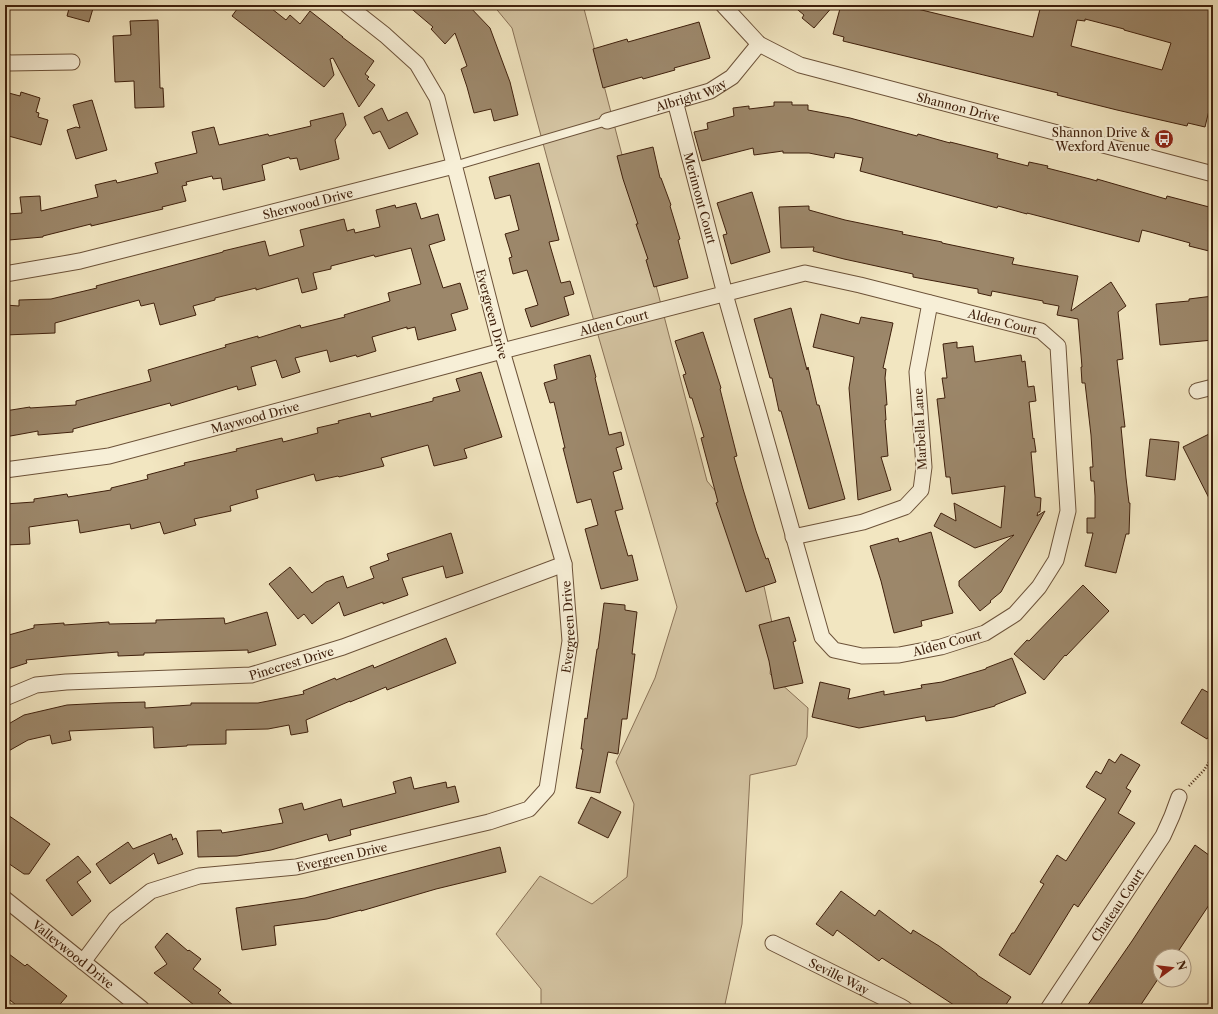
<svg xmlns="http://www.w3.org/2000/svg" width="1218" height="1014" viewBox="0 0 1218 1014" font-family="'Libre Caslon Text',serif">
<rect width="100%" height="100%" fill="#f2e6c1"/>
<filter id="stains"><feTurbulence type="fractalNoise" baseFrequency=".005" numOctaves="4"/><feColorMatrix values="0 0 0 0 .2 0 0 0 0 .09 0 0 0 0 .02 0 0 0 .5 -.17"/></filter>
<radialGradient id="worn" r=".72"><stop offset=".6" stop-color="#630" stop-opacity="0"/><stop offset="1" stop-color="#630" stop-opacity=".3"/></radialGradient>
<!-- green -->
<path fill="#d4c4a2" stroke="#8a7257" d="M493 5H583L707 481 753 536 774 632 770 674 808 708 807 737 796 765 750 775 742 924 724 1009H541V989L496 934 540 876 592 904 627 877 634 804 616 762 655 678 677 607 551 173 512 28Z"/>
<!-- building -->
<path fill="#9c876a" stroke="#3f200c" fill-rule="evenodd" d="M70 5H94L89 22 67 16Z
M240 5H267L286 20 290 15 300 24 310 11 343 37H342L374 61 365 74 369 77 367 79 375 85 359 107 333 58 330 59 334 75 324 87 232 16Z
M407 5H468L490 28 510 82 518 115 494 121 491 109 474 113 467 87 461 69 467 66 455 33 445 44 431 29 433 27Z
M792 5H834L814 28 802 18 804 15Z
M841 5H901L1033 37 1041 5H1213V94L1205 127 1188 123 1187 126 1117 110 1057 95 1058 93 843 41 844 37 833 34ZM1085 19 1124 29V30L1171 43 1162 70 1071 46 1077 20 1085 21Z
M158 20 160 88H163L164 107 135 108 134 81 115 82 113 36 131 35 130 21Z
M699 22 710 58 674 68 675 70 643 79 642 77 603 88 593 49 627 39 628 42Z
M5 92 20 96 21 92 40 98 36 112 39 113 38 117 48 120 41 145 5 135Z
M92 100 107 150 76 159 67 130 76 127 80 128 73 105Z
M774 102H792V105H808V110L850 118 917 136 918 134 950 143V142L998 154 997 158 1028 166 1029 162 1048 166 1047 168 1090 179 1097 181V179L1166 199 1167 196 1213 208V252L1189 246 1190 243 1150 232 1142 230 1139 242 1027 213V214L998 206 997 208 860 171 863 158 835 153 834 158 809 153H783V151L754 155 753 148 702 161 694 132 708 129 707 123 734 116 733 108 749 106V109L774 106Z
M382 108 388 121 407 112 418 134 389 149 380 131 373 134 364 117Z
M343 113 346 125 335 140 339 159 300 170 297 158 290 159 289 157 262 165 265 180 223 190 221 178 213 179 212 176 186 182 187 185 182 186 186 201 162 207 163 209 91 226V224L43 236V237L9 240 7 214 22 213 20 197 40 196 41 211 98 197 95 185 116 180 117 183 158 173 155 163 197 153 192 132 214 127 219 145 268 134 269 136 311 126 310 121Z
M653 147 660 178H661L671 205 670 206 680 239 678 240 688 278 654 287 646 260 648 259 636 224H638L623 179 617 156Z
M539 163 559 240 549 242 561 283 570 281 574 294 564 297 569 315 531 327 525 309 538 305 527 270 513 274 509 258 512 257 505 234 519 230 510 195 495 199 489 177Z
M752 192 770 252 731 264 723 235 727 234 717 203Z
M416 203 421 219 438 214 445 240 429 245 443 288 460 283 468 309 451 314 456 330 418 340 415 327 407 329V327L372 337 376 351 357 357 356 355 330 362 327 350 295 358 300 372 282 378 276 360 251 367 256 385 238 390 237 386 171 406 170 403 73 429V432L38 435V431L5 437V411L30 407V408L76 405V401L151 381 148 370 226 347 225 345 258 336V338L300 325 301 328 345 317 344 315 390 301 388 293 421 284 411 248 375 257 374 255 331 266V269L313 273 317 289 302 293 298 278 256 290V288L215 298V300L193 306 196 315 160 325 154 303 141 306 139 300 55 323V333L5 335V305L19 306V300L51 299 97 288 96 286 223 252V251L265 241 269 256 304 246 300 230 344 219 347 231 354 229 355 233 380 227 376 210 395 205 396 208Z
M809 206V210L845 220 903 232 902 234 942 242V243L1014 258 1012 264 1078 276 1071 311 1111 282 1126 306 1118 312 1123 359 1117 360 1125 427H1121L1126 478 1129 503H1130L1129 534H1126L1116 573 1085 566 1093 533H1087V518H1095V496L1094 481H1091L1090 467H1093L1091 435 1085 383H1082L1081 367H1082L1078 319 1057 315 1059 306 1043 303V301L992 291 991 296 978 293V289L913 277V274L844 259 813 251 814 247 781 248 779 207Z
M1213 296V340L1160 345 1156 304 1189 301V299Z
M791 308 807 370 808 367 817 405H819L845 499 809 509 781 411H779L772 378H770L754 319Z
M821 314 859 324 861 317 893 323 883 368 886 369 885 378 887 405H885L886 420H885L888 456 881 457 891 490 858 500 849 388 854 357 813 347Z
M703 332 721 388 720 389 737 456 734 457 743 489 756 531 766 559 768 558 776 582 746 592 716 503 718 502 701 438 704 437 692 398H690L683 375 686 374 675 341Z
M957 342V348L973 346 975 362 1021 355 1022 362 1025 361 1028 387 1034 386 1036 401 1029 402 1033 439 1034 438 1036 452H1031L1035 497 1041 498 1040 512H1038L1037 516 1045 511 1001 592 990 601 991 602 980 611 959 586V581L1014 535 975 548 934 526 941 513 956 521 954 503 1001 528 1005 486 952 494 950 477H946L937 399 945 398 942 378H947L943 344Z
M590 355 596 377 595 378 609 435 621 432 624 445 616 448 622 469 613 472 623 509 615 511 628 556 632 555 638 580 601 589 585 529 598 525 591 499 577 503 563 448H565L554 402 550 403 544 383 557 379 554 365Z
M481 372 502 437 464 449 467 458 434 466 428 445 381 458 384 466 339 477 338 476 316 481 314 474 256 490 258 498 230 506 231 511 194 519 196 525 164 534 160 522 131 529 130 524 80 533 78 520 29 527 30 544 5 545V504L34 502V499L67 494 68 497 111 490V488L148 479 147 475 185 465 184 463 237 451 236 449 282 438 283 442 318 433 317 428 339 423 338 421 370 413 371 417 433 401V398L460 391 456 379Z
M1213 432V506L1183 447Z
M1150 439 1179 442 1175 480 1146 476Z
M931 532 953 613 921 621 922 626 894 633 881 581 870 546 898 538 899 542Z
M451 533 463 573 446 578 443 566 402 578 408 595 383 604V602L344 616 339 602 312 624 304 614 298 619 269 584 290 567 312 593 326 582 343 576 347 588 374 578 370 567 389 560 387 554Z
M1083 585 1109 611 1066 656 1065 655 1044 680 1014 654 1027 640 1029 641Z
M604 603 625 605V610L637 612 632 654H635L627 719H622L618 754 608 752 600 793 576 788 583 749H581L585 718 587 719 597 649H598Z
M267 612 276 645 248 653V650L144 653V655L118 656V652L67 656 26 660 27 663 5 670V636L34 628V625L64 623V625L109 622V624L156 623V620L224 618 225 624Z
M789 617 796 641 793 642 803 683 774 689 769 661 759 625Z
M446 638 456 663 387 690 386 687 350 702V701L306 720 308 732 291 735 289 725 268 729 226 730V744L187 745V746L154 748 153 727 69 731 71 740 52 744 50 735 28 740 5 753V726L24 715 67 705 106 703 145 702V708L191 705V703H258L304 694 303 691 335 678 336 680 373 665 374 668Z
M1012 658 1026 693 995 705V706L954 717 926 721 925 716 859 728 812 717 820 682 850 689 848 699 884 691V695L922 688 921 685 942 682 986 669V668Z
M1202 689 1213 695V730L1207 739 1181 723Z
M1121 754 1140 765 1126 788 1131 791 1118 813 1135 823 1078 907 1074 904 1030 975 999 955 1012 933H1014L1044 884 1040 882 1057 855 1066 861 1106 799 1086 787 1096 771 1101 774 1109 759 1115 763Z
M411 777 414 789 446 782 447 788 455 786 459 802 350 830 351 835 329 841 327 834 271 850 237 856 198 857 197 831 221 830 222 833 283 823 279 809 302 803 304 810 341 799 343 807 396 793 393 782Z
M591 797 621 812 608 838 578 823Z
M5 813 50 844 29 874H24L5 861Z
M171 834 173 839 172 840 176 838 183 854 158 864 154 853 110 884 96 864 128 842 133 849Z
M1195 845 1213 858V899L1175 956H1160V976L1138 1009H1085L1132 941Z
M500 847 506 872 436 889 361 911V910L327 919 274 926 276 945 242 950 236 908 305 898Z
M78 856 91 872 77 882 91 901 72 916 46 880Z
M841 891 875 916 879 910 911 934 913 930 939 946 977 974V975L1011 997 1003 1009H960L882 958 879 961 837 930 833 936 816 924Z
M167 933 188 951 189 950 201 959 193 969 221 990 218 993 238 1009H199L154 973 167 964 155 947Z
M5 951 25 966 27 964 67 996 56 1009H21L5 996Z"/>
<g fill="none" stroke-linecap="round" stroke-linejoin="round">
<defs>
<path id="lane" d="M454 166 607 121"/>
<g id="street">
<path id="s1" d="M723 5 759 44 800 65 1213 174"/>
<path d="M5 61 9 63 72 62"/>
<path id="s2" d="M607 121 710 91 732 77 759 44"/>
<path id="s3" d="M5 274 80 261 454 166"/>
<path d="M1197 391 1213 387"/>
<path id="s4" d="M5 470 109 456 502 351 805 273 860 285 1041 331 1058 346 1068 511 1056 560 1039 587 1015 614 985 633 941 647 899 655 862 656 834 650 822 637 725 294 675 101"/>
<path d="M793 537 863 522 905 507 921 490 924 467 917 372 930 303"/>
<path id="s5" d="M5 698 36 685 66 682 251 675 343 647 564 564"/>
<path id="s6" d="M5 899 142 1009"/>
<path id="s7" d="M773 943 900 1006 905 1009"/>
<path id="s8" d="M83 962 115 919 151 891 199 876 296 867 489 822 529 809 547 789 570 641 564 564 502 351 437 98 417 64 385 35 347 5"/>
<path id="s9" d="M1048 1009 1163 836 1172 816 1179 797"/>
</g>
</defs>
<!-- lane casing -->
<use href="#lane" stroke="#6c5239" stroke-width="10"/>
<!-- street casing -->
<use href="#street" stroke="#6c5239" stroke-width="17"/>
<!-- path -->
<path stroke="#3f200c" stroke-width="2.5" stroke-dasharray="1 2" stroke-linecap="butt" d="M1189 786 1204 770 1213 756"/>
<!-- lane -->
<use href="#lane" stroke="#f7efd7" stroke-width="8"/>
<!-- street -->
<use href="#street" stroke="#f7efd7" stroke-width="15"/>
</g>
<!-- icons -->
<defs>
<symbol id="bus-disc" viewBox="-11 -11 22 22"><circle r="9.5" fill="#8f2418" stroke="#f7efd7"/><path d="M-5-6H5V4H4V6H2V4H-2V6H-4V4H-5ZM-3.5-4V0h7V-4ZM-3.5 1.2v1.5H-2V1.2ZM2 1.2v1.5H3.5V1.2Z" fill="#fff"/></symbol>
</defs>
<g fill-rule="evenodd">
<use href="#bus-disc" x="1153" y="128" width="22" height="22"/>
</g>
<g text-anchor="middle" dominant-baseline="central" stroke-width="4" stroke-linejoin="round" paint-order="stroke">
<!-- street labels -->
<g font-size="12" fill="#3f200c" stroke="#f7efd7">
<text stroke="none"><textPath href="#s2" startOffset="88">Albright Way</textPath></text>
<text stroke="none"><textPath href="#s1" startOffset="263">Shannon Drive</textPath></text>
<text transform="translate(700 198) rotate(75)">Merimont Court</text>
<text stroke="none"><textPath href="#s3" startOffset="311">Sherwood Drive</textPath></text>
<text transform="translate(492 314) rotate(75)">Evergreen Drive</text>
<text stroke="none"><textPath href="#s4" startOffset="1028">Alden Court</textPath></text>
<text stroke="none"><textPath href="#s4" startOffset="627">Alden Court</textPath></text>
<text stroke="none"><textPath href="#s4" startOffset="256">Maywood Drive</textPath></text>
<text transform="translate(920 429) rotate(-93)">Marbella Lane</text>
<text stroke="none"><textPath href="#s8" startOffset="678">Evergreen Drive</textPath></text>
<text transform="translate(947 643) rotate(-15)">Alden Court</text>
<text stroke="none"><textPath href="#s5" startOffset="291">Pinecrest Drive</textPath></text>
<text stroke="none"><textPath href="#s8" startOffset="294">Evergreen Drive</textPath></text>
<text stroke="none"><textPath href="#s9" startOffset="125">Chateau Court</textPath></text>
<text stroke="none"><textPath href="#s6" startOffset="88">Valleywood Drive</textPath></text>
<text stroke="none"><textPath href="#s7" startOffset="74">Seville Way</textPath></text>
</g>
<!-- poi labels -->
<g font-size="12" fill="#3f200c" stroke="#f7efd7" text-anchor="end">
<text x="1150" y="132">Shannon Drive &amp;<tspan x="1150" dy="14">Wexford Avenue</tspan></text>
</g>
</g>
<!-- margin -->
<rect width="1218" height="1014" fill="none" stroke="#f2e6c1" stroke-width="20"/>
<rect x="6" y="6" width="1206" height="1002" fill="none" stroke="#3f200c" stroke-width="2"/>
<rect x="10" y="10" width="1198" height="994" fill="none" stroke="#3f200c"/>
<!-- north arrow -->
<g transform="translate(1172 968) rotate(75)"><circle r="19" fill="#f7efd7" stroke="#ad9c86"/>
<path d="M0-3L7 15L0 10L-7 15Z" fill="#8f2418"/>
<text y="-6" font-size="11" font-weight="bold" text-anchor="middle" fill="#3f200c">N</text>
</g>
<rect width="100%" height="100%" filter="url(#stains)"/>
<rect width="100%" height="100%" fill="url(#worn)"/>
</svg>
